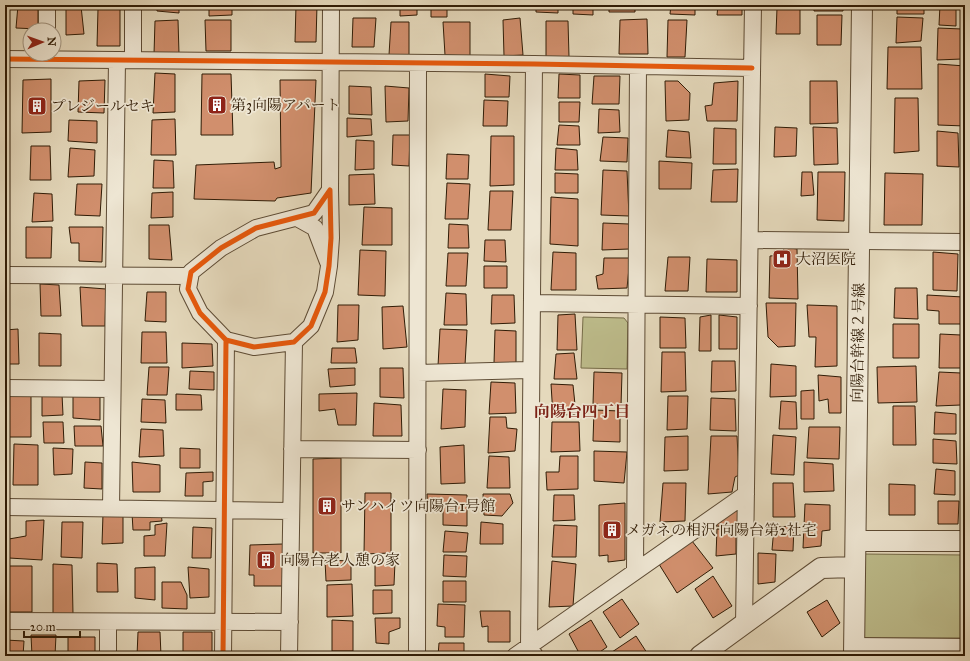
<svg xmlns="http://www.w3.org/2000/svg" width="970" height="661" viewBox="0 0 970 661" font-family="'IM FELL Great Primer','Noto Serif JP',serif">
<rect width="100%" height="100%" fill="#e5d9bc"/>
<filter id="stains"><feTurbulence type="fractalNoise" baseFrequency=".005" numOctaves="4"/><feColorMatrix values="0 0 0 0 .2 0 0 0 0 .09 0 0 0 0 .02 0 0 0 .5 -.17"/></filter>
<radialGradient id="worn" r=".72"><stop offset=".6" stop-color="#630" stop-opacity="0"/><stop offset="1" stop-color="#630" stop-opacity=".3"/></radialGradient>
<!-- green -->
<path fill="#bdbc8b" stroke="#766c48" d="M583 317 624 318 628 323 627 369 581 368Z
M863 554 965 555V638H863Z"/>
<!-- building -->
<path fill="#d18f6d" stroke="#301c06" d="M18 5H38V29L16 28Z
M157 5H179V13L157 11Z
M209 5H232V15L209 16Z
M296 5H317L316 42H295Z
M400 5H417V15L400 16Z
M431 5H447V17H431Z
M536 5H558V13L536 12Z
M573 5H593V15L573 14Z
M609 5H635V12H609Z
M671 5H695V15L670 14Z
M718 5H742V15H717Z
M814 5H843V11H814Z
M897 5H924V14H897Z
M940 5H956V26L939 25Z
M66 6H81L84 34 66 35Z
M777 8H800V34H776Z
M98 9H120V46H97Z
M817 15H842L841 45H817Z
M897 17 923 18 921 41 896 43Z
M353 18H376L374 47H352Z
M520 18 523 55 504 56 503 20Z
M647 19 648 54H619L620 20Z
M178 20 179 54H154L155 21Z
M205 20H231V51H206Z
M668 20H687L685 57H667Z
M546 21H568L569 57 546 58Z
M391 22H409V56L389 55Z
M443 22H470V56L445 55Z
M938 28 962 29V59L937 60Z
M888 47H921L922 89H887Z
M938 64 965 66V126L938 125Z
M155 73 175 74V112L153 113Z
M202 74H231L233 135H201Z
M485 74 510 76 509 97H485Z
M559 74 580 75V98H558Z
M594 76H620L619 104H592Z
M51 79V132L22 133 23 80Z
M105 80 104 113 78 112 79 81Z
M280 80H316L311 193 277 198 275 201 194 199 196 165 274 162 275 169 281 167Z
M665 81H678L690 93 689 120 666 121Z
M738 81 737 121H707L705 106 712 105 714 83Z
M810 81H837L838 123 810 124Z
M349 86 371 87 372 115 349 114Z
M385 86 409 88 408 121 386 122Z
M895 98H918L919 151 894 153Z
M484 100 508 101 507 126H483Z
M559 102H580L579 122H559Z
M599 109 619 110 620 132 598 133Z
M347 118 371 119 372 135 347 137Z
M175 119 176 155H151L152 120Z
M69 120 97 121V143L68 141Z
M559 125 579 126 580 145H557Z
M775 127 797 128 796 156 774 157Z
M813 127 837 128 838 164 814 165Z
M714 128 736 129V164H713Z
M668 130 689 132 691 158 666 157Z
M937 131 958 133 959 167 937 166Z
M393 135H410L409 166 392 165Z
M491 136H514V185L490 186Z
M603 137 628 138 627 162 600 161Z
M356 140 374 141V169L355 170Z
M31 146H50L51 180H30Z
M70 148 95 150 94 176 68 177Z
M556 148 577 150 578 170H555Z
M447 154 469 155 468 179H446Z
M154 160 173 161 174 188H153Z
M659 161 692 163 691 189H659Z
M738 169 737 202H711L713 170Z
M603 170 627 171 629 216 601 215Z
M802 172H812L814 195 801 196Z
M818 172H845L844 221 817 220Z
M555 173 578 174V193H555Z
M885 173 923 174 922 225H884Z
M374 174 375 204 349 205V175Z
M447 183 470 184 468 219H445Z
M77 184H102L100 216 75 215Z
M490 191H513L511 230H488Z
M173 192V217L151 218 152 193Z
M34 193 52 194 53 221 32 222Z
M551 197 578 199V246L550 244Z
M364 207 392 208V245H362Z
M603 223 629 224V249L602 250Z
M449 224 468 225 469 248H448Z
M149 225H169L172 260 149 259Z
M26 227H52L51 258H26Z
M69 227H103L102 262 79 261V243H71Z
M485 240H505L506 262 484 261Z
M784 247 797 249 798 299 769 298 770 256 783 255Z
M360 250 386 251 385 296 358 295Z
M553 252 576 253V290H551Z
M933 252 958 254 957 291 933 290Z
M448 253H468L466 286H446Z
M668 257H690L688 291H665Z
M604 258H630L627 288 598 289 596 276 603 274Z
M707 259 737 260V292H706Z
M484 266H507V288H484Z
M40 284 59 285 61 316H41Z
M80 287 106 289 105 326H82Z
M895 288H917L918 319 894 318Z
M147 292H166V322L145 321Z
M446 293 466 294 467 325H444Z
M492 295H514L515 323 491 324Z
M927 295 963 297V324H939V311L927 310Z
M766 303H796L795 346 778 347 768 337Z
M338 305H359L358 340 337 342Z
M807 305 837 306V366L815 367 816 337H809Z
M403 306 407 347 383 349 382 307Z
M575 314 577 350H557L558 315Z
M711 315V351H699L700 317Z
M719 315 737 317V349H719Z
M660 317 685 318 686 348H660Z
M893 324H919V358H893Z
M18 329 19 364H5V330Z
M440 329 467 330 465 365 438 366Z
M495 330 516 331V363H494Z
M142 332H166L167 363H141Z
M39 333 61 334V366H39Z
M940 334 961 335 963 368H939Z
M182 343 212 344 213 366 182 368Z
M332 348H355L357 363H331Z
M662 352H685L686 391 661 392Z
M574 353 577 379H554L556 354Z
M712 361H735L736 391 711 392Z
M771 364 796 366V396L770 397Z
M916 366 917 402 878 403 877 367Z
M149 367H169L167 395H147Z
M355 368V385L330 387 328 369Z
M380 368H403L404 398 380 397Z
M190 371 214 372V390L189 389Z
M594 372 622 373 621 406 593 404Z
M939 372 961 373V405L936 406Z
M818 375 841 377V413H829L828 399 819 401Z
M491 382 515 383 516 413 489 414Z
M551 384 573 385 576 414 553 416Z
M443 389 466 390 465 427 441 429Z
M814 390V419H801V391Z
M357 393 356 425H338L335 409 319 411V394Z
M5 394 31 395V437H5Z
M62 394 63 415 42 416V395Z
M176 394 201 395 202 410H176Z
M73 395H100V420L73 418Z
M668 396H688L687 429 667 430Z
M711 398 735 399 736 431 710 430Z
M142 399 165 400 166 423 141 422Z
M781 401 796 402 797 429H779Z
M374 403 401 405 402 436H373Z
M893 406H915L916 445H893Z
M594 410 620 411V442L593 441Z
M935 412 956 414V434H934Z
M490 417H506L507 428 517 429 515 451 488 453Z
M43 422H63L64 443H44Z
M552 422H579L580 451 551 452Z
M74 426H101L103 446H75Z
M809 427H840L839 459 807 458Z
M141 429 163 430 164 456 139 457Z
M773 435 796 437 794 475 771 474Z
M688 436V470L664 471 665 437Z
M711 436H737L739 475 735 477 732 492 708 494Z
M933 439 956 441 957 464 933 463Z
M14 444 38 445V485H13Z
M464 445 465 483 441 484 440 447Z
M53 448 73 449 72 474 54 475Z
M180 448 200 449V468H180Z
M594 451 627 452 624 483 594 481Z
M489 456 509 457 510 488H487Z
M560 456H578V489L547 490 546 472H559Z
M341 458V553H313V459Z
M85 462 102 463V489L84 488Z
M132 462 160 465V492H133Z
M804 462 833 464 834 491 804 492Z
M936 469 955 471V495L934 494Z
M213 472V481L203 482V496H185L186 473Z
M663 483H686L685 521 660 522Z
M773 483H793L795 517H773Z
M889 484 915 485V515H889Z
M365 493H391V553L364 554Z
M427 494 467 495V526L443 525V511L428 512Z
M483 494H510L513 503 502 516 484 515Z
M554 495H574L575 520 553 521Z
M938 501H959L958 524H938Z
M625 503V560L608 562V555L599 556V505Z
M805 504 830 505V530L822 531 821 546 803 548Z
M738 510V527L716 526 717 520Z
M161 512 162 521 150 522V530H133L132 513Z
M103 514H123V543L102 544Z
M44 520 42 560 9 558V539L26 536V521Z
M62 522H83L82 558 61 557Z
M481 522 503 524V544H480Z
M167 523 165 556H144V536L155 535V525Z
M554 525 577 526 576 557H552Z
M794 526 793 551 772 550 774 527Z
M193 527 212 528 211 558H192Z
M717 529 736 530V554L716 556Z
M445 531 468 533 466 552H443Z
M692 541 713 568 677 593 657 561Z
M283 544 284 586H254V575H249L250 545Z
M758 553 776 554 775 582 758 584Z
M444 555 467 556 466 577 443 576Z
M375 559 395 562 394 585 375 586Z
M325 560 351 561V580L326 581Z
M552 561 576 564 573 606 549 607Z
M97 563 117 564 118 592H97Z
M53 564 72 565 73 614H53Z
M6 566H32V612H5Z
M155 567V600L135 598V568Z
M188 567 209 569V597L190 598Z
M713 576 732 606 713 618 695 589Z
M443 581H466V602H443Z
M162 582H181L187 595V609L162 608Z
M352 584 353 616 327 617V585Z
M373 590H392V613L373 614Z
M622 599 639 624 620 638 603 612Z
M827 600 840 623 822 637 807 612Z
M438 604 465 605 464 637H445V627L437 626Z
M480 611H510V642H488V626L482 627Z
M375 618H400V628L389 632V644L376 643Z
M332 620 353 621V651H332Z
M591 620 607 647 594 656H572L578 651 569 634Z
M138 632H160L161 656H137Z
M183 632H212V656H183Z
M31 635H56L55 656H32Z
M636 636 649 656H606Z
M68 637H95V656H68Z
M5 640 24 641 23 656H5Z
M439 643H464V656H438Z
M373 654 399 656H373Z
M890 654 914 656H890Z
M938 654 960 655V656H938Z"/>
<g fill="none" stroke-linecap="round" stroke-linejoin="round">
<defs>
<path id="minor" d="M47 30V5
M5 59 534 64 752 68
M133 60V5
M534 64 529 646 535 656
M330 190 331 5
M297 218 315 228 328 262
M750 240 965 242
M5 275 190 276
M532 303 749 306
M418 373 531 370
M5 388 112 389
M292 449 418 450
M5 507 291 511
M111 508 117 60
M635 570 638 66
M5 621 290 622
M744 625 753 5
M854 646 965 647
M108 656V622
M223 656 226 340 200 313 188 289 191 272 221 248 256 228 314 213 330 190 331 238 329 266 325 292 311 326 294 342 254 347 226 340
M289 656 294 342
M417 656 418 63
M515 656 746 494"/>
<path id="tertiary" d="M856 541H965
M700 656 821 568 854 567
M854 656 862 5"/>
</defs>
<!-- minor casing -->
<use href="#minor" stroke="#5d4b34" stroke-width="18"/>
<!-- tertiary casing -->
<use href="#tertiary" stroke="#5d4b34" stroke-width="22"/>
<!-- minor -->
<use href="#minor" stroke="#eee6d3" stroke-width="16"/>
<!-- tertiary -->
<use href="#tertiary" stroke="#eee6d3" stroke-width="20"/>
<defs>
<path id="cycleway" d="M5 59 534 64 752 68
M223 656 226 340 200 313 188 289 191 272 221 248 256 228 314 213 330 190 331 238 329 266 325 292 311 326 294 342 254 347 226 340"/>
</defs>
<!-- cycleway casing -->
<use href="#cycleway" stroke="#eee6d3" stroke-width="8"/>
<!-- cycleway -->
<use href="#cycleway" stroke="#e8590c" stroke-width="5"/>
</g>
<!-- icons -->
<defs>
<symbol id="building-square" viewBox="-11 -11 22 22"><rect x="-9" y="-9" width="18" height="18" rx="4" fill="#8f2418" stroke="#eee6d3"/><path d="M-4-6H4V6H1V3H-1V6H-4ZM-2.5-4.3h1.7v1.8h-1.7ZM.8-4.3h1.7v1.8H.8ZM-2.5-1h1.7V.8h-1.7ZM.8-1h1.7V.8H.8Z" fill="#fff"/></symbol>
<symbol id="hospital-square" viewBox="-11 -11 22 22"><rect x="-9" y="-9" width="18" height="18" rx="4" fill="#8f2418" stroke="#eee6d3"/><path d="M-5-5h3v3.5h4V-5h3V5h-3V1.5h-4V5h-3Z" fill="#fff"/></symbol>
</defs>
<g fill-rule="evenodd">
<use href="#building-square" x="206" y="94" width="22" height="22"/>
<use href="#building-square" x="26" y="95" width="22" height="22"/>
<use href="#hospital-square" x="771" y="248" width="22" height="22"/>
<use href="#building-square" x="316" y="495" width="22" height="22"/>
<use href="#building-square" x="601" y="519" width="22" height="22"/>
<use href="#building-square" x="255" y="549" width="22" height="22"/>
</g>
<g text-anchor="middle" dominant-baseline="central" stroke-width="3.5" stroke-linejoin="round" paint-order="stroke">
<!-- poi labels -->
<g font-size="15" fill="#301c06" stroke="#eee6d3" text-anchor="start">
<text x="231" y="105">第3向陽アパート</text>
<text x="51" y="106">プレジールセキ</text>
<text x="796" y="259">大沼医院</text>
<text x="341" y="506">サンハイツ向陽台1号館</text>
<text x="626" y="530">メガネの相沢 向陽台第2社宅</text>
<text x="280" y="560">向陽台老人憩の家</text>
</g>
<!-- street labels -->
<g font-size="15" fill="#301c06" stroke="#eee6d3">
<text transform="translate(858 343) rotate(-89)">向陽台幹線２号線</text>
</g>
<!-- neighbourhood labels -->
<g font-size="16" font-weight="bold" fill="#7a1f14" stroke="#eee6d3">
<text x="582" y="411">向陽台四丁目</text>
</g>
</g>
<!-- margin -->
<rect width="970" height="661" fill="none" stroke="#e5d9bc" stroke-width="20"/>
<rect x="6" y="6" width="958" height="649" fill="none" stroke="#301c06" stroke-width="2"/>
<rect x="10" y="10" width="950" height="641" fill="none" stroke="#301c06"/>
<!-- north arrow -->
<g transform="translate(42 42) rotate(88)"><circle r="19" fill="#eee6d3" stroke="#a29581"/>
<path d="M0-3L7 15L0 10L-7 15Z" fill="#8f2418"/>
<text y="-6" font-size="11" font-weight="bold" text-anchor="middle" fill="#301c06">N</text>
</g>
<!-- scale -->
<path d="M24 631v6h56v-6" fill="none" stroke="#301c06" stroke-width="2"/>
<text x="30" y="631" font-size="12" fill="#301c06" stroke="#eee6d3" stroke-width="3" paint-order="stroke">20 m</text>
<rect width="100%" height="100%" filter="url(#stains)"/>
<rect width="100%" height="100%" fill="url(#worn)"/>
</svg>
